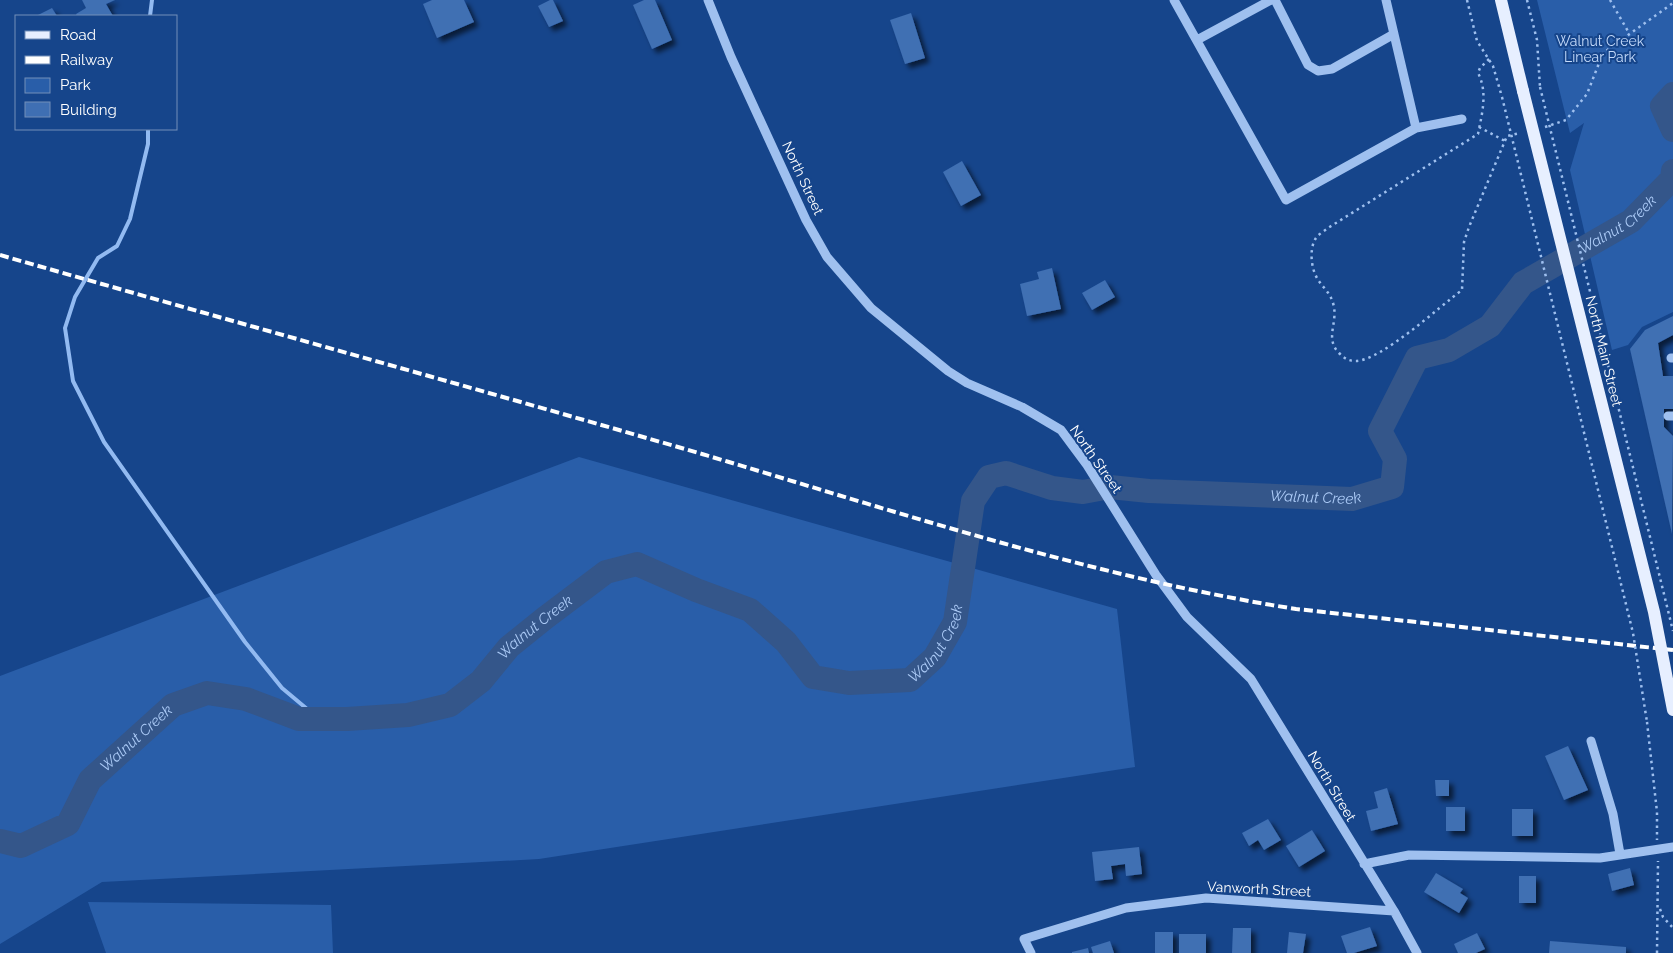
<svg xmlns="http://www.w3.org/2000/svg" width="1673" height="953" viewBox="0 0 1673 953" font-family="Raleway,sans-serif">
<defs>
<filter id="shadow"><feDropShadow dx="4.5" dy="4.5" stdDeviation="2.5" flood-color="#0009"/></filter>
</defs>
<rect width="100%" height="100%" fill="#16458b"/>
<!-- green -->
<path fill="#295ea9" d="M1537 0H1673V312L1642 327 1628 345 1612 350 1570 170 1584 123 1570 133Z
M579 457 1117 609 1135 767 539 859 102 882 0 944V676Z
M88 902 331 905 333 953H106Z"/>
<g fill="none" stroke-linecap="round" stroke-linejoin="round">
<!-- stream -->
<path stroke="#92baf1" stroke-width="4" d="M150 16 152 0
M148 129V144L130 219 117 246 98 258 75 297 65 328 73 381 104 442 245 642 282 688 319 719"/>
<!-- river -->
<g stroke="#34568a" stroke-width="24">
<path d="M1673 94 1662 106 1673 130"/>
<path id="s1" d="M0 841 21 846 68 824 90 780 173 705 207 693 246 699 299 719H347L408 715 450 705 481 681 509 647 545 618 606 572 637 564 696 590 750 610 786 642 813 677 849 683 910 680 935 657 955 622 973 501 989 477 1006 473 1052 488 1083 492 1110 487 1149 491 1352 499 1392 487 1395 459 1380 431 1417 358 1449 350 1490 326 1523 283 1631 221 1672 179 1673 171"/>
</g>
</g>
<!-- building -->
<path fill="#3f6fb3" filter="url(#shadow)" d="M82 0H115L106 4 113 16H77L76 14 86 8Z
M432 0H464L474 22 437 38 423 4Z
M550 0H553L563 21 549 27 538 6Z
M644 0H655L672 40 652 49 633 5Z
M52 8 57 16H39L38 15Z
M911 13 925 58 905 64 890 20Z
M962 161 981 195 961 206 943 172Z
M1052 268 1061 309 1027 316 1020 284 1039 279 1037 272Z
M1105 280 1115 297 1092 310 1082 293Z
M1673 316V335L1658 343 1663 376H1673V409H1664V427L1673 436 1672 534 1630 349 1645 330Z
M1568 746 1588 790 1564 800 1545 756Z
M1435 780H1449V796H1436Z
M1387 788 1398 824 1371 831 1366 811 1378 808 1374 792Z
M1446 807H1465V831H1446Z
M1512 809H1533V836H1512Z
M1268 819 1281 840 1264 850 1258 840 1249 846 1242 833Z
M1312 830 1325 851 1299 867 1286 846Z
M1139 847 1142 874 1126 876 1125 864 1111 866 1113 879 1095 881 1092 852Z
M1630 868 1634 885 1612 891 1608 874Z
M1436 873 1463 889 1460 893 1468 898 1459 913 1424 892Z
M1519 876H1536V903H1519Z
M1370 927 1377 946 1354 953H1347L1341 936Z
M1233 928H1251V953H1232Z
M1155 932H1173V953H1155Z
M1289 932 1306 934 1303 953H1287Z
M1477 933 1485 949 1476 953H1458L1454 944Z
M1179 934H1206V953H1179Z
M1110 941 1114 953H1093L1091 947Z
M1550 941 1626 947V953H1549Z
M1088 948 1089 953H1072V952Z"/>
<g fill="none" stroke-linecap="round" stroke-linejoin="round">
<!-- path -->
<path stroke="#9fc0ef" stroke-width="2.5" stroke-dasharray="2.5 4" stroke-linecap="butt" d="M1467 0 1477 41 1493 66 1502 97
M1527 0 1537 40 1540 87
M1610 0 1629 33
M1489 59 1480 68 1478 73C1488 92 1482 114 1478 134L1328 228C1324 231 1319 234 1316 238 1309 248 1311 268 1317 278 1322 287 1330 292 1333 303 1339 322 1324 338 1339 353 1344 358 1348 361 1356 361 1382 360 1439 307 1462 290L1464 242 1469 227 1507 136 1520 133
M1479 127 1505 141
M1545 127 1566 120 1587 94 1603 53 1673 3
M1647 722 1657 812V840
M1660 909 1663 917 1673 928
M1657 953 1658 861"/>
<!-- minor -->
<path stroke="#9fc0ef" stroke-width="9" d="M708 0 731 57 806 220 827 257 871 308 948 371 967 383 1022 407 1061 430 1087 465 1156 575 1187 617 1251 679 1394 911 1417 953
M1174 0 1286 200 1416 128 1386 0
M1275 0 1308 65 1318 71 1332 69 1394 34
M1197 40 1271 0
M1416 128 1462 119
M1671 358H1673
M1668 416H1673
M1591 741 1613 814 1620 854
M1364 864 1409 855 1600 858 1673 847
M1031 953 1024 939 1126 908 1206 898 1394 911"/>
<!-- major -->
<path stroke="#e7efff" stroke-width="12" d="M1501 0 1523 91"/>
<!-- rail -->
<path stroke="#fff" stroke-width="4" stroke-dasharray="9 4" stroke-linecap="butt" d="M0 255C234 322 468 386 702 454 898 512 1092 577 1296 609L1673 650"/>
<!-- path-bridge -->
<path stroke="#9fc0ef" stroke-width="2.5" stroke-dasharray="2.5 4" stroke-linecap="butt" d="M1540 87 1673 631
M1502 97 1633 633 1647 722"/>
<!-- major-bridge -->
<path stroke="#e7efff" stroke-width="12" d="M1523 91 1654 612 1673 710"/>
</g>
<g text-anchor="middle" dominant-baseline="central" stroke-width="4" stroke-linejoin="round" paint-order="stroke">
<!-- park labels -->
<g font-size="14" fill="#c5dbfb" stroke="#16458b">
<text x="1600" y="41">Walnut Creek<tspan x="1600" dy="16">Linear Park</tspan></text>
</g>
<!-- street labels -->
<g font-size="14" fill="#fff" stroke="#16458b">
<text transform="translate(803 178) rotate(65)">North Street</text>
<text transform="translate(1604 351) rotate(76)">North Main Street</text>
<text transform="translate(1096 459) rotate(55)">North Street</text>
<text transform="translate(1332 786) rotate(59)">North Street</text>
<text transform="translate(1259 889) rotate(3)">Vanworth Street</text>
</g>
<!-- water labels -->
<g font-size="15" font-style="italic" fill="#abcaf6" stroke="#16458b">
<text stroke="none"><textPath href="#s1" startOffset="2091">Walnut Creek</textPath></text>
<text stroke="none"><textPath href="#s1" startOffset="1625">Walnut Creek</textPath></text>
<text stroke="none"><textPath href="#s1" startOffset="635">Walnut Creek</textPath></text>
<text stroke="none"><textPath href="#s1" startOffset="1115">Walnut Creek</textPath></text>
<text stroke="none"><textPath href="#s1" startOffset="185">Walnut Creek</textPath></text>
</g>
</g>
<!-- legend -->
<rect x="15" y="15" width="162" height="115" fill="#16458b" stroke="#738fb9"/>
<rect x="25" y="31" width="25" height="8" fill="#e7efff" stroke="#738fb9"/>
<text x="60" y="40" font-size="15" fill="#ffffff">Road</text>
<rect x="25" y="56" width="25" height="8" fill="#ffffff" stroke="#738fb9"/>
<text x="60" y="65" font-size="15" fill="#ffffff">Railway</text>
<rect x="25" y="78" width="25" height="15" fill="#295ea9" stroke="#738fb9"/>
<text x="60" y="90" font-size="15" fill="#ffffff">Park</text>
<rect x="25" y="102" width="25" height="15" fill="#3f6fb3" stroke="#738fb9"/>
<text x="60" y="115" font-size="15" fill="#ffffff">Building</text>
</svg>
